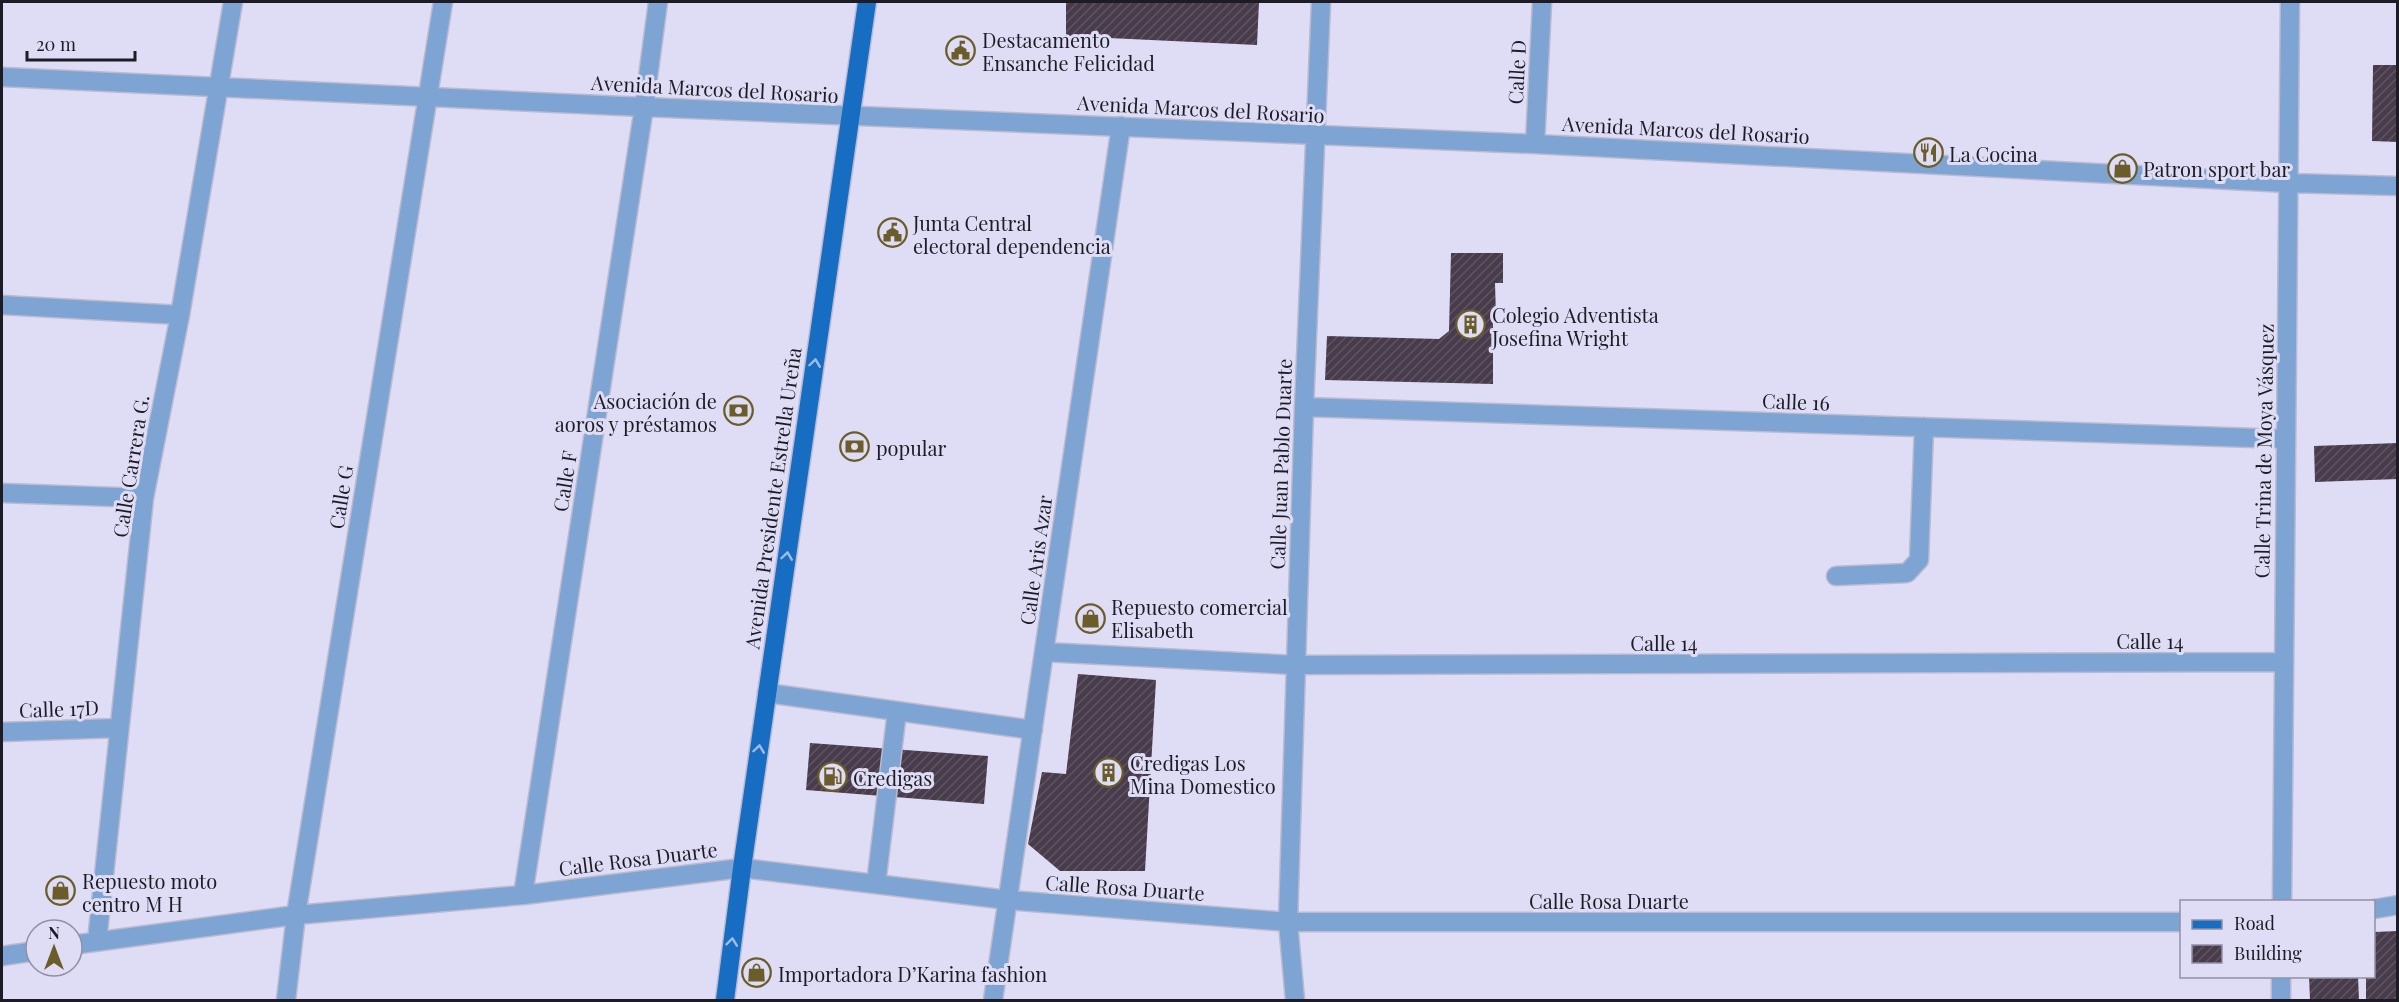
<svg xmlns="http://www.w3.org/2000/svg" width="2399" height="1002" viewBox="0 0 2399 1002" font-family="'Playfair Display',serif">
<defs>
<pattern id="building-hatch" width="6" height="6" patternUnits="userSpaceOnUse" patternTransform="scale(1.5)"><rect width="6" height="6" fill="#483b4b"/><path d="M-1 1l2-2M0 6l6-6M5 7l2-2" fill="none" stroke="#5f5562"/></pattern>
</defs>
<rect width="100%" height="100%" fill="#deddf5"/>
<!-- building -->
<path fill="url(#building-hatch)" d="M1066 2H1259L1257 45 1066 36Z
M2373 65H2398V142L2372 141Z
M1451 253H1503V283H1495L1496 316 1493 318V384L1325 380 1327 336 1439 339 1449 331Z
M2398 443V479L2315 482 2314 446Z
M1078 674 1156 680 1145 871H1060L1028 844 1042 772 1066 774Z
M810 743 988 756 984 804 806 790Z
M2398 931V1000H2366V976H2374V932Z
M2309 976H2358L2359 1000H2310Z"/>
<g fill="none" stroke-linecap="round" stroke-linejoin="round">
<defs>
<path id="minor" d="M2 77 644 107 1535 144 2288 183 2398 186
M1535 144 1542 2
M2 305 180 315
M1304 407 2286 439
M2 493 144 498
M1836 576 1907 573 1919 560 1924 427
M1044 652 1295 665 2284 662
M767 693 1033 730
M2 732 118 728
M876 884 897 711
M523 895 644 107 658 2
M2282 902 2290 2
M2374 909 2398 905
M97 941 144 498 180 315 233 2
M72 945 296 915 523 895 742 868 1008 900 1288 922H2182
M2 956 36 951
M286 1000 296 915 443 2
M993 1000 1121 126
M1295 1000 1288 922 1304 407 1321 2
M2281 1000V976"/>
<path id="major" d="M725 1000 742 868 867 2"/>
</defs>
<!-- minor casing -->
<use href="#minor" stroke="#bbbad0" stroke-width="21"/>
<!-- major casing -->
<use href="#major" stroke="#bbbad0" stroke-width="21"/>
<!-- minor -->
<use href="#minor" stroke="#7da4d2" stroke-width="18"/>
<!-- major -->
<use href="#major" stroke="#176dc1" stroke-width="18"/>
</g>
<!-- one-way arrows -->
<defs><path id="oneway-chevron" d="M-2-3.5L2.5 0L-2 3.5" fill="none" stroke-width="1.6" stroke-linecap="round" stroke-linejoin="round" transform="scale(1.5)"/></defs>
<g stroke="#a2bbe5">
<use href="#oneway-chevron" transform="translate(815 363) rotate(-82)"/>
<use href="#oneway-chevron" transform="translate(787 556) rotate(-82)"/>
<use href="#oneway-chevron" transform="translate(759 749) rotate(-82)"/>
<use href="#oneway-chevron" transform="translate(732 942) rotate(-83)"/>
</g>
<!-- icons -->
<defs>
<symbol id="civic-ring" viewBox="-11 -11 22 22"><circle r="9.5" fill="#deddf5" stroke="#6b5d2a" stroke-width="1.5"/><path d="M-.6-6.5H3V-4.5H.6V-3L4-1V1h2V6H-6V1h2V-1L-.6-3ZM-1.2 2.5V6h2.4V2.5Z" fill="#6b5d2a"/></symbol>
<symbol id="restaurant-ring" viewBox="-11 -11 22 22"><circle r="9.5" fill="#deddf5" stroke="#6b5d2a" stroke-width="1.5"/><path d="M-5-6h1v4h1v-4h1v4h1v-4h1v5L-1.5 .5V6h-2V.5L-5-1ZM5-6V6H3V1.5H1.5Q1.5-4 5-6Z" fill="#6b5d2a"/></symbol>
<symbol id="shop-ring" viewBox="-11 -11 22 22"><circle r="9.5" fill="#deddf5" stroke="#6b5d2a" stroke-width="1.5"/><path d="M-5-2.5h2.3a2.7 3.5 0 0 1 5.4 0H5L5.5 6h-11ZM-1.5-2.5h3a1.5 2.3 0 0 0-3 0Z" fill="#6b5d2a"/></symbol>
<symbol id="building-ring" viewBox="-11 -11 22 22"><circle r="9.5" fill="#deddf5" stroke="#6b5d2a" stroke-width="1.5"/><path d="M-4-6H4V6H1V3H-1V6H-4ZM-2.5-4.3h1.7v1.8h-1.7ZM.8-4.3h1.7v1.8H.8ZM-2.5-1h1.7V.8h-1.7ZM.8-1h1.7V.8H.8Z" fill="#6b5d2a"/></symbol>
<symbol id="bank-ring" viewBox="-11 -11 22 22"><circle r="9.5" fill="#deddf5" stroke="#6b5d2a" stroke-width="1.5"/><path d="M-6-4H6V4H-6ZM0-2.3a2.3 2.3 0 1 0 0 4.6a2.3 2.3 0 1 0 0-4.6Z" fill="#6b5d2a"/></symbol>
<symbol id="fuel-ring" viewBox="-11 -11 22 22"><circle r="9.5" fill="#deddf5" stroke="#6b5d2a" stroke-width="1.5"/><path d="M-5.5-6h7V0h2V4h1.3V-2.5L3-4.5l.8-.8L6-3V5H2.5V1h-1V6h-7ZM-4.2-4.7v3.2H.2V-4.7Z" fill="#6b5d2a"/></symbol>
</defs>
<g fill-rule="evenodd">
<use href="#civic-ring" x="944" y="34" width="33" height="33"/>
<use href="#restaurant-ring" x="1912" y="136" width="33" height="33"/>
<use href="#shop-ring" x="2106" y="152" width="33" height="33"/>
<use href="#civic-ring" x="876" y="216" width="33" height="33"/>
<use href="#building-ring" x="1454" y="308" width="33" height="33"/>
<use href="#bank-ring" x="722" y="394" width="33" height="33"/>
<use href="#bank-ring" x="838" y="430" width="33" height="33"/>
<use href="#shop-ring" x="1074" y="602" width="33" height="33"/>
<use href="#building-ring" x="1092" y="756" width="33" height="33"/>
<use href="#fuel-ring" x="816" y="760" width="33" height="33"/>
<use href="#shop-ring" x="44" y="874" width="33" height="33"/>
<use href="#shop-ring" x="740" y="956" width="33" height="33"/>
</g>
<g text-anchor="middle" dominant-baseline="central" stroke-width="6" stroke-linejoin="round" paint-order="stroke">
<!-- poi labels -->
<g font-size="20" fill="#1d1c25" stroke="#deddf5" text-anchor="start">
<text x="982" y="39">Destacamento<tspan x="982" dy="23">Ensanche Felicidad</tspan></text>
<text x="1949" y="153">La Cocina</text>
<text x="2143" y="168">Patron sport bar</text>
<text x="913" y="222">Junta Central<tspan x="913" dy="23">electoral dependencia</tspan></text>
<text x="1492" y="314">Colegio Adventista<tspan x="1492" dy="23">Josefina Wright</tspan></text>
<text x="717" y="400" text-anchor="end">Asociación de<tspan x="717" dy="23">aoros y préstamos</tspan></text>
<text x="876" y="447">popular</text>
<text x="1111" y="606">Repuesto comercial<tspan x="1111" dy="23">Elisabeth</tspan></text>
<text x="1130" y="762">Credigas Los<tspan x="1130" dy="23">Mina Domestico</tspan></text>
<text x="853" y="777">Credigas</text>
<text x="82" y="880">Repuesto moto<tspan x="82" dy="23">centro M H</tspan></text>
<text x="778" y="973">Importadora D’Karina fashion</text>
</g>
<!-- street labels -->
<g font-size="20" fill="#1d1c25" stroke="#deddf5">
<text transform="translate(1516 72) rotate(-87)">Calle D</text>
<text transform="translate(715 88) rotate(3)">Avenida Marcos del Rosario</text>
<text transform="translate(1201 108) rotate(3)">Avenida Marcos del Rosario</text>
<text transform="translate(1686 129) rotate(3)">Avenida Marcos del Rosario</text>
<text transform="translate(1796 401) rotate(2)">Calle 16</text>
<text transform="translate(2263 451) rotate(-89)">Calle Trina de Moya Vásquez</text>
<text transform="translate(1280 464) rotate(-88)">Calle Juan Pablo Duarte</text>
<text transform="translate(130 466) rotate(-81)">Calle Carrera G.</text>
<text transform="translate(564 481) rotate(-81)">Calle F</text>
<text transform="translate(340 497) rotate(-81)">Calle G</text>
<text transform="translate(772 498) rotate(-82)">Avenida Presidente Estrella Ureña</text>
<text transform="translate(1035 560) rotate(-82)">Calle Aris Azar</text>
<text x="2150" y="640">Calle 14</text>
<text x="1664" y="642">Calle 14</text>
<text transform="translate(59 708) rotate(-2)">Calle 17D</text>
<text transform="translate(638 858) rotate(-7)">Calle Rosa Duarte</text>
<text transform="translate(1125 887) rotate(4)">Calle Rosa Duarte</text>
<text x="1609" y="900">Calle Rosa Duarte</text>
</g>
</g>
<!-- border -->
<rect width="2399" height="1002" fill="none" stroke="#1d1c25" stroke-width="6"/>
<!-- legend -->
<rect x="2180" y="900" width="195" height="78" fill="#deddf5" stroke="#9190a2" stroke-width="1.5"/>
<rect x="2192" y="920" width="30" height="9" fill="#176dc1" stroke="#9190a2" stroke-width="1.5"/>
<text x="2234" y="930" font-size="18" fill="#1d1c25">Road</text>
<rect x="2192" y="945" width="30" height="18" fill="url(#building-hatch)" stroke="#9190a2" stroke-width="1.5"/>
<text x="2234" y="960" font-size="18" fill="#1d1c25">Building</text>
<!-- north arrow -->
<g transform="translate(54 948)"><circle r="28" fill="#deddf5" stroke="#9190a2" stroke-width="1.5"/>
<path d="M0-4.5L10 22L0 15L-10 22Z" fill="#6b5d2a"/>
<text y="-9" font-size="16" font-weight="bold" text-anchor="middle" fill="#1d1c25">N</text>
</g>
<!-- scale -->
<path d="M27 51v9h108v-9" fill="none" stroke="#1d1c25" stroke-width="3"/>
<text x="36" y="51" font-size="18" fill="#1d1c25" stroke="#deddf5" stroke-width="4.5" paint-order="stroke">20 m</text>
</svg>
